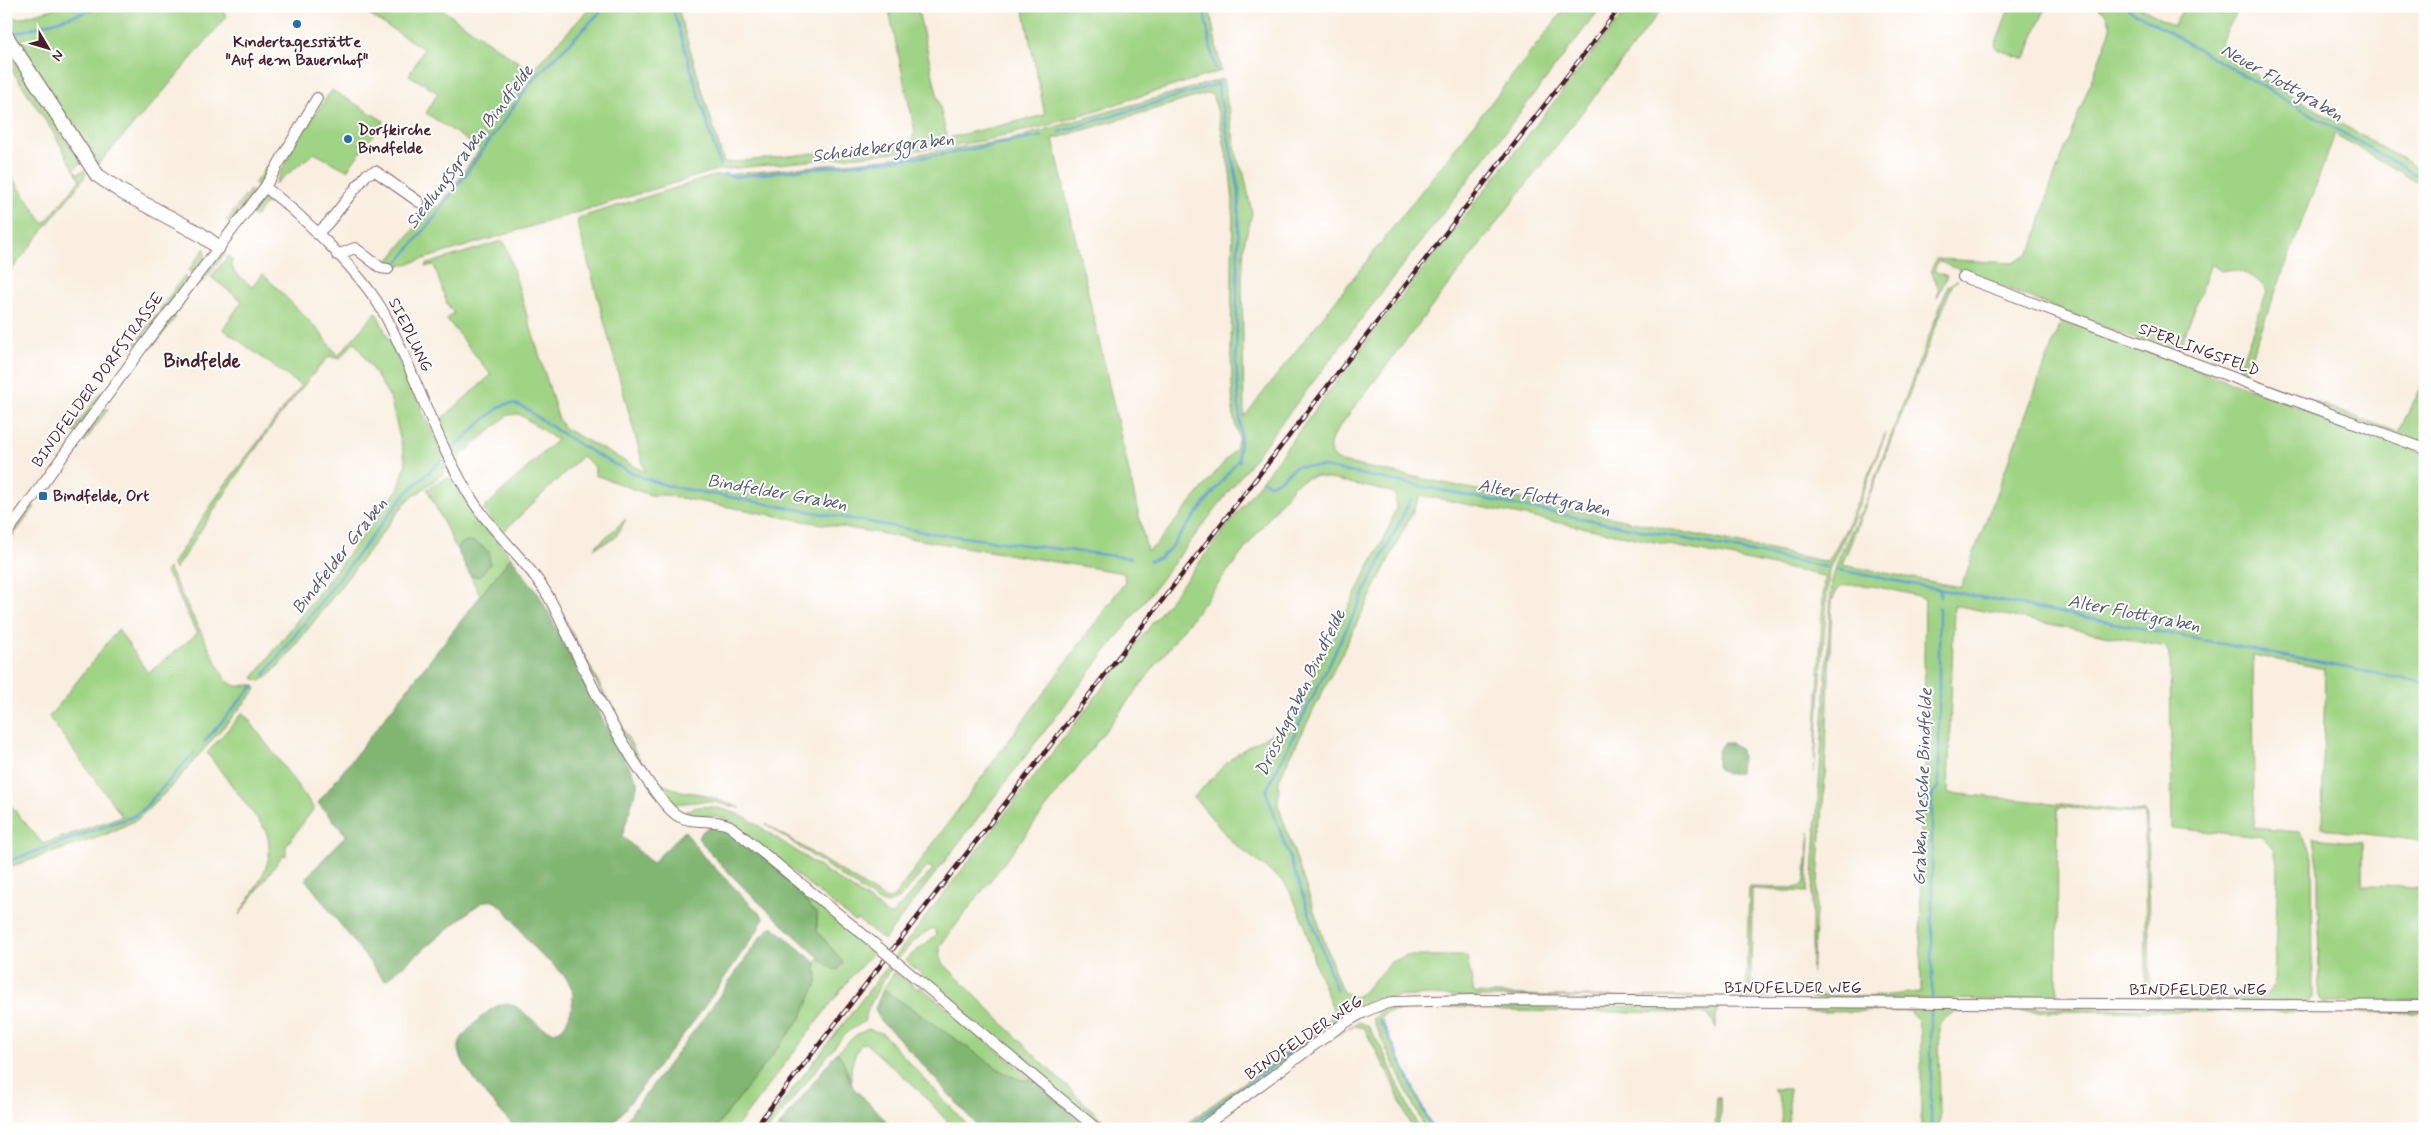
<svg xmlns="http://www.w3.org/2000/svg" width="2431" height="1135" viewBox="0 0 2431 1135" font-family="Mynerve,sans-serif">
<rect width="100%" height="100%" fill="#fff"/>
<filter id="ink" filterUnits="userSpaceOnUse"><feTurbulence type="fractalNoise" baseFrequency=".02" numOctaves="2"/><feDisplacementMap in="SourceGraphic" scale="10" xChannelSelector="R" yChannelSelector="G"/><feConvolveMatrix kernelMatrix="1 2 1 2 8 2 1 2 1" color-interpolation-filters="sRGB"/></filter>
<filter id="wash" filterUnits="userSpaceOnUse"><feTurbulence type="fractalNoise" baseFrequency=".0096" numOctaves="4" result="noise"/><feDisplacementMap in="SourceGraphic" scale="20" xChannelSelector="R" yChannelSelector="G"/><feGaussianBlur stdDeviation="1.12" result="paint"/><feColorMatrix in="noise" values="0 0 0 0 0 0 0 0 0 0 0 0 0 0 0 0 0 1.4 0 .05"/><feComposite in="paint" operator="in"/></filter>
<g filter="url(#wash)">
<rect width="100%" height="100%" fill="#f9eedf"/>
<!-- green -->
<path fill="#a0d485" stroke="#757a58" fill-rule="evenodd" d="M6 6 17 19 63 6H218L227 16 162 93 97 165 15 41 17 40 10 29 6 27Z
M373 6H437L531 71 592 6H677L724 163 910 143 915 132 888 6H917L947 138 1045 115 1023 6H1209L1221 71 1049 125 981 141 910 151 717 170 407 264 391 267 385 265 425 215 421 212 428 202 438 208 480 149 426 113 438 93 409 75 424 49 368 14Z
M1567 6H1602L884 940 858 920 854 921 730 821C714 813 700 817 683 814L684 812C703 800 728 810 747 818L879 907 886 914 892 915 933 869 928 866 899 899 888 904 879 902 766 824 887 900 894 897 1125 582 1124 573 804 521 665 495H650L595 475V467L582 456 501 534 483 509 557 440 519 414 508 415 458 458 465 479 438 422 491 375 446 318 454 313 447 304 434 265 425 267 427 264 502 241 505 243 559 420 564 428 645 472 577 221 580 220 578 218 714 176 885 159 1009 140 1223 79 1238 162 1244 174 1252 213 1244 244 1242 278 1244 417ZM1209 93 1213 97 1218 112 1230 172 1233 202 1231 353 1233 415 1239 438 1235 449 1155 546 1147 551 1053 139Z
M1629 6H1664L1346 418C1336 433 1318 449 1341 462L1828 562 1847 527 1886 432 1853 520 1829 569 1814 773 1824 576 1421 495 1279 779 1278 805 1338 981 1343 992 1354 997 1361 994 1391 962 1407 956H1467L1474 993 1548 996 1729 997 1746 995 1749 887 1795 888 1802 886 1805 881 1810 832 1807 892 1752 889 1751 996 1772 997H1474L1432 995 1373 998 1195 1129H1179L1322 1026 1330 1018 1333 1009 1314 961 1304 923 1292 895 1284 882 1231 841 1194 797C1207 784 1219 770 1232 758 1249 743 1271 737 1288 723 1304 711 1311 688 1317 669L1388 530 1396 508V497L1392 492 1316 476 1306 478 1294 485 940 946V955L943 963 1041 1062 1112 1129H1102L920 977 922 974 905 960 934 937 937 934 934 928C907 937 870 996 864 1022L850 1030 840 1040 769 1129H762L1235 516 1373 333Z
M2010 6H2046L2025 59 1997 49 1995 45Z
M2095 6H2138L2173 26 2186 6H2240L2221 42 2228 59 2425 172V187L2335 134 2246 370 2249 377 2260 382 2398 432 2425 380V447L2236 376 2267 292C2262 280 2245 272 2233 270 2229 269 2225 271 2221 271L2211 264 2177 356 1938 261 1934 271 1947 276 1937 298 1939 290 1931 270 1936 259 2013 263 2027 255 2033 247 2050 188 2111 29 2107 14Z
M6 48 81 163 74 169 78 174 84 170 86 172 84 178 6 277V168L44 224 80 180 53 132 6 61Z
M332 90 384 121 347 170 314 153 275 184 298 138Z
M276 154 279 157 258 187 254 184Z
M250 190 254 194 252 198H249L234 217 232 224 226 221Z
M270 198 255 217 250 212 261 199Z
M205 248V258L194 273 188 271Z
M220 251 225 254 203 282 199 279Z
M228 256 233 260 231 263 234 272 252 287 263 274 319 331 338 356 376 312 447 464 444 473 406 502 287 656 268 677 260 681 253 678 399 488 406 463 390 397 355 342 339 359 329 356C270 421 224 496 175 569L172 564 224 486 301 386 223 329 242 301 211 277Z
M184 276 188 281 164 312 159 310Z
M1958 280 1953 283 1842 565 1961 587 2062 319 2425 454V841L2332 830 2322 827 2325 669 2253 655 2254 828 2299 832 2310 848 2312 857 2313 995 2309 1002 2168 1001 2166 999 2127 1001V999H2146L2145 814 2058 807 2057 998 2105 999V1001L1811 998V993L1816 995 1868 997 1921 992 1920 807 1927 749 1924 660 1925 599 1919 596C1900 592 1862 581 1844 586 1837 588 1835 595 1832 601L1825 774 1812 973V892L1832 580 1840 555 1867 499 1948 286ZM1954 605 2165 647 2170 655 2172 828 2262 837 2274 848 2278 869 2274 985 2265 996 2257 998 2158 996 2150 990 2147 815 2144 812 1948 793Z
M156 315 159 319 152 324 143 336 144 340 138 345 135 343Z
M171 315 176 317 153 346 151 343Z
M101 392 103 393 75 433 72 431Z
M104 408 108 409 84 443 82 440Z
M447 478 456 480 482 523 511 557 480 596 470 575 479 577 464 542 456 548 427 489Z
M33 506 35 507 6 545V541Z
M626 519 615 538 594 548Z
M168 568 225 679C239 691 240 684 255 685V691L170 788 138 819 105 835 6 868V800L43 844 122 816 49 717 118 629 148 673 197 634 172 582 165 572Z
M549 590 636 753 651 775 664 785 681 791 701 794 741 808 707 801 674 804 667 801 632 752Z
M243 712 314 808 286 846V856L283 855 239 915C255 887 279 862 265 829L207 753Z
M2313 838 2363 843V886L2420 887V849L2425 850V1001L2323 1002 2319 998 2318 871Z
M773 865 849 929 854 936 855 935 875 951 851 977 735 1129H715L801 1018 817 983 816 963 819 957 828 966 843 965 842 961 817 931V914Z
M895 972 918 989 920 986 1033 1080H1021L1003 1072 883 989Z
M1429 1004 1680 1007 1683 1009 1720 1006 1716 1014V1029L1714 1023 1705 1013 1505 1011C1462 1005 1428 1005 1386 1013L1381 1018 1433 1129H1425L1372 1019 1384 1008Z
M1809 1006 1910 1007 1911 1009 1922 1010 1923 1007H1938L1940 1009 1950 1010 1953 1007 2307 1009V1012L2001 1011C1982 1012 1950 1006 1939 1024L1940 1129H1921V1035L1917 1018 1909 1011 1804 1012Z
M2321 1009 2425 1010V1013L2320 1012Z
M1358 1022 1368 1026 1381 1047 1419 1129H1412L1388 1073 1364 1028 1354 1026 1335 1036Z
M868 1029 882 1033 971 1129H954L917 1088 865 1043 861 1044C852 1058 849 1070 852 1086L843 1061 837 1052 856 1035Z
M1773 1089H1789V1129H1781C1781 1114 1784 1100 1773 1089Z
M1717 1097H1720V1129H1715Z"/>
<!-- forest -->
<path fill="#80b672" stroke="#656a4e" d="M471 541 479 544 489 552 490 564 479 577 470 575 456 548 464 542Z
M511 557 539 595 603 720 638 783 622 836 652 863 685 831 703 856 764 918 757 931 698 1016 609 1129H516C503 1113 456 1066 459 1045 461 1035 470 1029 477 1021 485 1014 497 1002 509 1004 526 1006 555 1056 569 1016 572 1008 575 995 571 987 565 971 546 961 535 949 527 940 521 930 514 921 508 914 501 903 492 901 486 899 480 904 475 907L386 980 382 978 305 879 346 835 318 803Z
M1723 743H1731L1741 750 1742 758 1739 772 1727 774 1718 769C1716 760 1717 750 1723 743Z
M712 826 727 827 773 865 817 914V931L842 961 839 969 836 970 828 966 751 895 709 852 698 838 704 830Z
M772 926 816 963 817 983 801 1018 715 1129H619L703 1019 760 938Z
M883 989 1003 1072 1021 1080H1033L1091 1129H980L892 1031 882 1023 875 1009Z
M837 1052 843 1061 852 1086 894 1129H777Z"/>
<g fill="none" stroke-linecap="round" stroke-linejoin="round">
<!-- stream -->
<path stroke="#629ed2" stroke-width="2.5" d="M672 6 720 166
M1203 6 1215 69
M2127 8 2425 180
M6 21 13 33
M10 35 105 6
M1217 82 1239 191 1236 363 1241 435 1238 455 1240 461
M1059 132 1218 84
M725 174 734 177 760 174 940 155 1043 136
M399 261 438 213 532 81 606 6
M453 448C465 438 493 409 506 404 518 401 531 412 540 419 579 445 627 476 673 487L930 533 1131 558
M1262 480 1269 484 1280 480 1296 466 1324 467 1826 567
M1150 561 1159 558 1168 551 1239 459
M1839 570 2425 683
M1940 597V589
M264 675 405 494 442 460
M204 742 253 686
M6 862 134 816 143 809 194 753
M1336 989 1266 791 1411 499
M1932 998V796L1938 787 1939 780V607
M1931 1011V1129
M1379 1020 1392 1043 1432 1129
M1186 1129 1336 1019 1340 1005"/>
</g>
</g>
<g filter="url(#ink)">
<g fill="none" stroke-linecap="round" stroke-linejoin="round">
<defs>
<path id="street" d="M265 187C302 215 364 275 385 315 415 373 434 437 468 493 491 533 531 562 552 603 581 661 607 723 644 776 653 789 663 804 675 814 691 826 713 817 730 826L859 931
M317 234 329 222 367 174 375 171 419 202
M337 255 355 248 381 268 388 269
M1963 277 2425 449
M6 534 144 345 265 187 317 98
M918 980 1097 1129
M1200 1129C1233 1105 1265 1082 1297 1058 1326 1037 1356 1010 1392 1002L1472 1000 2425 1006"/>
<path id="secondary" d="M6 36 97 175 122 192 200 234 218 247"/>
</defs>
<!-- street casing -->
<use href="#street" stroke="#87676a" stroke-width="12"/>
<!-- secondary casing -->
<use href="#secondary" stroke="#87676a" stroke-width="16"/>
<!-- street -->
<use href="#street" stroke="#fff" stroke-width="10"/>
<!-- secondary -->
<use href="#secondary" stroke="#fff" stroke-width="14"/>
<defs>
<path id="rail" d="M754 1129 1621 6"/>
</defs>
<!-- rail casing -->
<use href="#rail" stroke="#4a1f2b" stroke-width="4.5"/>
<!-- rail -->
<use href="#rail" stroke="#fff" stroke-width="2.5" stroke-dasharray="8" stroke-linecap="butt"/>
<defs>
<path id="street-bridge" d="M859 931 918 980"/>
</defs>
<!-- street-bridge casing -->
<use href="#street-bridge" stroke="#87676a" stroke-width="12" stroke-linecap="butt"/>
<!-- street-bridge -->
<use href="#street-bridge" stroke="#fff" stroke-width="10"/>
</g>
</g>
<!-- markers -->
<g fill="#1f6fb2" stroke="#fff" stroke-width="2">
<circle cx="297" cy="24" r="5"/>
<circle cx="348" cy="139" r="5"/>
<rect x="38" y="491" width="10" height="10" rx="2.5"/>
</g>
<g text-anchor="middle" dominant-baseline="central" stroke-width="4" stroke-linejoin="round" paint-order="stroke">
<!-- poi labels -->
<g font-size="16" font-weight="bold" fill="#4a1f2b" stroke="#fff" text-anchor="start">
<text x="297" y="42" text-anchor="middle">Kindertagesstätte<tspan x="297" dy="18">"Auf dem Bauernhof"</tspan></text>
<text x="358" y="130">Dorfkirche<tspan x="358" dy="18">Bindfelde</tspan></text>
<text x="53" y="496">Bindfelde, Ort</text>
</g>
<!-- street labels -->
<g font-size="16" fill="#4a1f2b" stroke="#fff">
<text transform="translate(410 335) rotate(64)">SIEDLUNG</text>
<text transform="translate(2199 350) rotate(20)">SPERLINGSFELD</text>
<text transform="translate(98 380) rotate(-54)">BINDFELDER DORFSTRASSE</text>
<text x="1793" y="988">BINDFELDER WEG</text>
<text x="2198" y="990">BINDFELDER WEG</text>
<text transform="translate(1304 1038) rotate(-34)">BINDFELDER WEG</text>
</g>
<!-- water labels -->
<g font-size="18" font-style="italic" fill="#555876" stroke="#fff">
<text transform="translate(2282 83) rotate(30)">Neuer Flottgraben</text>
<text transform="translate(470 147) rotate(-53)">Siedlungsgraben Bindfelde</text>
<text transform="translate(883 148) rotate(-7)">Scheideberggraben</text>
<text transform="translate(777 493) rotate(10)">Bindfelder Graben</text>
<text transform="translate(1544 498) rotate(11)">Alter Flottgraben</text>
<text transform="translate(340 556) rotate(-52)">Bindfelder Graben</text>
<text transform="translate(2134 614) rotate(11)">Alter Flottgraben</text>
<text transform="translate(1301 693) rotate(-64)">Dröschgraben Bindfelde</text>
<text transform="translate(1923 787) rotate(-88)">Graben Mesche Bindfelde</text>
</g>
<!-- quarter labels -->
<g font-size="19" font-weight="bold" fill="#4a1f2b" stroke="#fff">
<text x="202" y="361">Bindfelde</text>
</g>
</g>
<!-- margin -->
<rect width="2431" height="1135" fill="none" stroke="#fff" stroke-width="25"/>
<!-- north arrow -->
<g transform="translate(48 48) rotate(128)" stroke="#ffffff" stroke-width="4" paint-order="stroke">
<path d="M0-4L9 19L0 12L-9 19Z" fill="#4a1f2b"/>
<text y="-8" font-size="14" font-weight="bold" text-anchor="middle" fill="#4a1f2b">N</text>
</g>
</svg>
